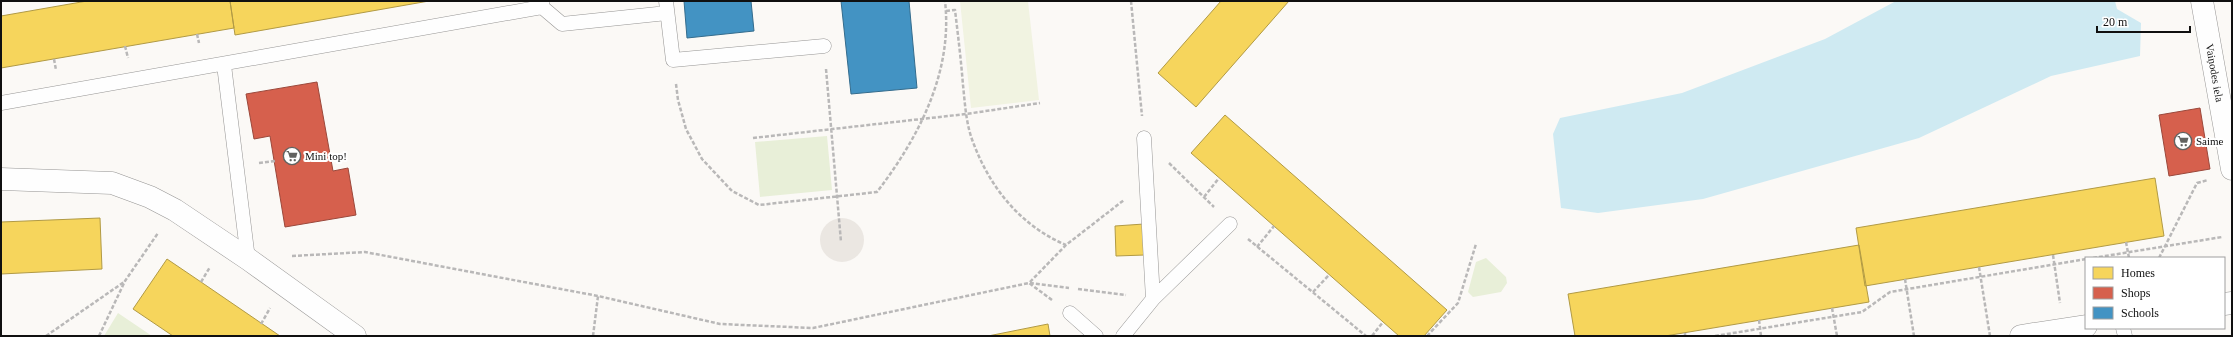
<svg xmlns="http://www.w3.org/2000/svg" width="2233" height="337" viewBox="0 0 2233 337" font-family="Georgia,serif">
<rect width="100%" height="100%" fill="#fbf9f6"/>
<!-- green -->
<path fill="#e8efd8" d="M827 136 832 190 760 197 755 142Z
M1486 258 1506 277 1507 283 1501 292 1473 297 1468 292 1476 262Z
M118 313 152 336H104Z"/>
<!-- pitch -->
<path fill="#f1f3e1" d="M960 1H1028L1039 100 971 108Z"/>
<!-- plaza -->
<path fill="#ebe7e2" d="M820 240a22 22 0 1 1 44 0a22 22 0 1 1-44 0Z"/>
<!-- water -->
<path fill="#cfeaf2" d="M1896 1H2115L2117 9 2141 23 2140 56 2051 76 1919 138 1703 199 1598 213 1561 208 1553 134 1560 118 1682 93 1825 39Z"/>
<!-- homes -->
<path fill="#f6d55c" stroke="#b19a45" d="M87 1H230L234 28 1 68V16Z
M230 1H429L235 35Z
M1221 1H1289L1196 107 1158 73Z
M1225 115 1447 310 1424 336H1399L1191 153Z
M2155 178 2164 236 1865 286 1856 228Z
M100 218 102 269 1 274V222Z
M1144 224 1145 255 1116 256 1115 226Z
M1859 245 1869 302 1665 336H1575L1568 294Z
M167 259 201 282 280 336H173L133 309Z
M1048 324 1050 336H988Z"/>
<!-- shops -->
<path fill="#d6604d" stroke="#9b483b" d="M317 82 333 171 348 168 356 215 285 227 270 136 254 139 246 94Z
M2200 108 2210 169 2169 176 2159 115Z"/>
<!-- schools -->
<path fill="#4393c3" stroke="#346c8d" d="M684 1H751L754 31 687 38Z
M841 1H909L917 88 851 94Z"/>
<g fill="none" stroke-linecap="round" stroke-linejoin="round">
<defs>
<path id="lane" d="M666 1 673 60 824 46
M542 7 562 24 667 13
M224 65 248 259
M1 103 542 7V1
M1144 138 1153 299
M1070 313 1096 336
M2123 328 2125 336
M1123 336 1153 299 1230 224"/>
<g id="street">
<path id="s1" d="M2202 1 2232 169"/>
<path d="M1 179 112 183 150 197 175 210 248 259 355 336"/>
<path d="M2224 304 2232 303"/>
<path d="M2021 336 2086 326"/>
</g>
</defs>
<!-- lane casing -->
<use href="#lane" stroke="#969594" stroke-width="15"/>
<!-- street casing -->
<use href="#street" stroke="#969594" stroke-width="23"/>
<!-- path -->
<path stroke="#b9b8b8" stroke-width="2.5" stroke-dasharray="4 2" stroke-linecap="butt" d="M1131 1 1142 116
M946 11 955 10C958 35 961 60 963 85 965 104 966 124 973 142 990 188 1021 226 1066 245
M197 34 199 43
M125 46 128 58
M54 59 56 70
M826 69 841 242
M676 84 678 100 686 129 702 159 732 191 759 205 877 192C919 137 953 72 945 1
M753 138 966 114 1040 103
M259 163 275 161
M1169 163 1214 207
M1204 197 1219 178
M1248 239 1366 336
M2126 242 2129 258
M1257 247 1274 226
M2053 255 2060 303
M292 256 365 252 598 296 720 324 813 328 1029 283 1069 288
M2093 258 2222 237
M2159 258 2197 183 2208 180
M1979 267 1990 336
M1905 279 1914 336
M201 282 210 267
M1078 289 1126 295
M1313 292 1329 275
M1052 300 1029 283 1066 245 1124 200
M1832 308 1837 336
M1759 320 1761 336
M261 324 270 308
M1685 333V336
M46 336 124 282
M99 336 125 281 158 233
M593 336 598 296
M1372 336 1383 322
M1427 336 1458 303 1476 244
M1715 336 1862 312 1890 292 2086 259"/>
<!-- lane -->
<use href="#lane" stroke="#fefefe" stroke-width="14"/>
<!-- street -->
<use href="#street" stroke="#fefefe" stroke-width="22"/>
</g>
<!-- icons -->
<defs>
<symbol id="supermarket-ring" viewBox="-11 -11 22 22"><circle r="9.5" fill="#fff" stroke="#626260" stroke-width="1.5"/><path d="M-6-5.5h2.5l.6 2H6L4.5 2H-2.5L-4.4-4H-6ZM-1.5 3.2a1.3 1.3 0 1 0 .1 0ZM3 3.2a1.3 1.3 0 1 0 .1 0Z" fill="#626260"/></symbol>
</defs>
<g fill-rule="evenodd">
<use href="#supermarket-ring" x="2173" y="131" width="20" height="20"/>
<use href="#supermarket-ring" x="282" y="146" width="20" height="20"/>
</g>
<g text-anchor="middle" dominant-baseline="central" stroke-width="4" stroke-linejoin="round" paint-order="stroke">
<!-- street labels -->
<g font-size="11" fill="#101010" stroke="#fff">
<text stroke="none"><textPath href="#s1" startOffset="73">Vaiņodes iela</textPath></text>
</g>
<!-- poi labels -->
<g font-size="11" fill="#101010" stroke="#fff" text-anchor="start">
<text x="2196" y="141">Saime</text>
<text x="305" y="156">Mini top!</text>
</g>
</g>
<!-- border -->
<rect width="2233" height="337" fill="none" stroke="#101010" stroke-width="4"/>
<!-- legend -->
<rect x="2085" y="257" width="140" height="72" fill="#ffffff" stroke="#9f9f9f"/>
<rect x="2093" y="267" width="20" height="12" fill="#f6d55c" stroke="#9f9f9f"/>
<text x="2121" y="277" font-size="12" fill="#101010">Homes</text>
<rect x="2093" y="287" width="20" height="12" fill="#d6604d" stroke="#9f9f9f"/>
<text x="2121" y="297" font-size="12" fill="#101010">Shops</text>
<rect x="2093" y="307" width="20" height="12" fill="#4393c3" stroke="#9f9f9f"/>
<text x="2121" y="317" font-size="12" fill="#101010">Schools</text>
<!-- scale -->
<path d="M2097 26v6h93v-6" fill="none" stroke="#101010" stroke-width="2"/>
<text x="2103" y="26" font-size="12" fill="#101010" stroke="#ffffff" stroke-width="3" paint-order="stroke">20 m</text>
</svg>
